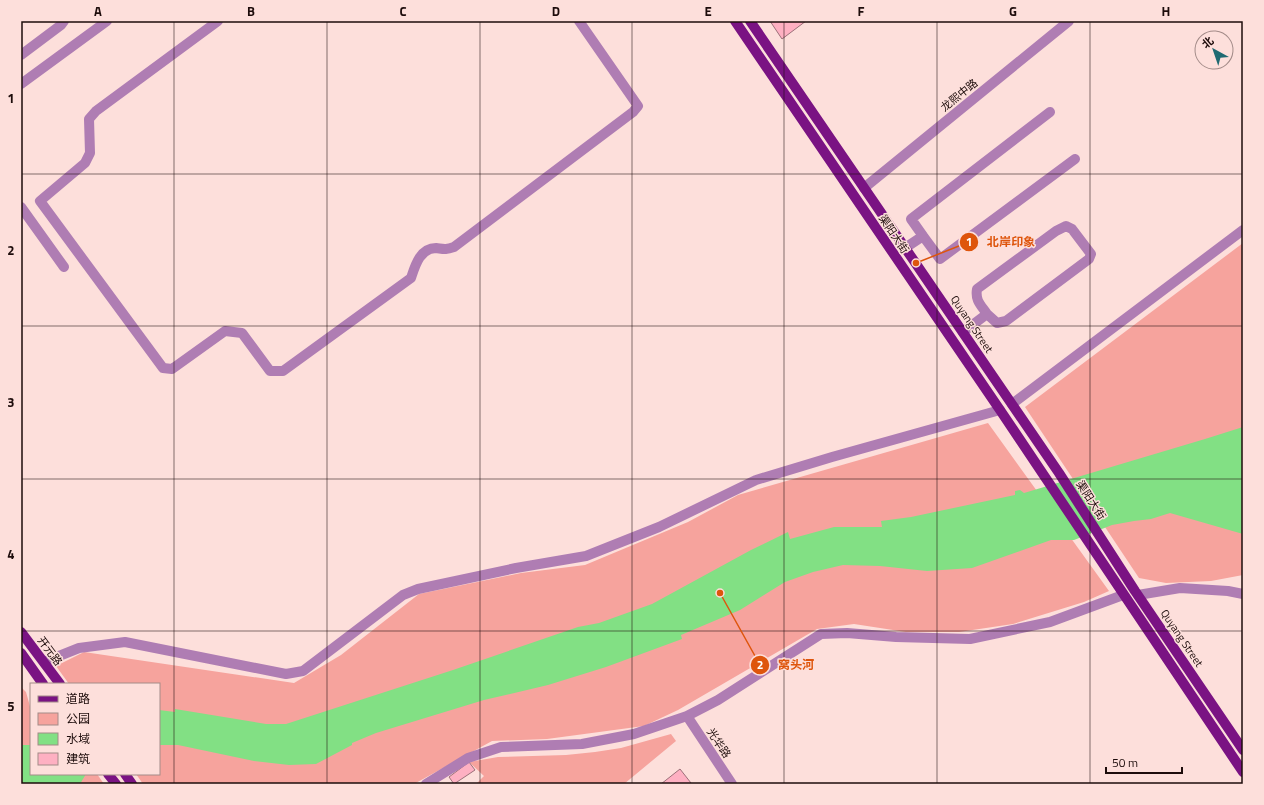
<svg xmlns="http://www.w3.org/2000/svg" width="1264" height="805" viewBox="0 0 1264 805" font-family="'Titillium Web','Noto Sans SC',sans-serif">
<rect width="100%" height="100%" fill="#fddfdb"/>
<!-- green -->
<path fill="#f6a39d" d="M1243 243V575L1211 581 1166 583 1139 578 1025 407Z
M988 423 1109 591 1084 602 1013 624 959 632H906L854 624 817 629 678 710 644 726 547 739 492 741 414 784H143L136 774H159V684H69L56 666 84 652 294 683 341 655 419 594 521 573 585 565 688 522 738 495Z
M21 687 26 692 31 710V774H97L104 784H21Z
M671 734 676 741 624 784H476L484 776 469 762 498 757 566 755 595 752 621 748Z"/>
<!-- water -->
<path fill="#82e084" d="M1243 427V534L1170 513 1151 519 1134 521 1112 525 1074 540H1051L972 568 927 571 880 566 843 565 813 572 785 582 740 610 681 635 682 639 606 667 548 685 484 700 376 733 352 743V745L316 764 289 765 254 761 178 745H159V710L175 712V709L266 724H286L453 670 578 627 599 623 652 604 751 550 788 532 790 539 834 527H882L881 521 911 517 1015 495V491L1020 490 1024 493 1205 439Z
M21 745H31V774H86L80 784H21Z"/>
<!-- building -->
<path fill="#feb0c2" stroke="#9c7079" d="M770 21H806L782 39Z
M469 762 475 770 454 784 449 777Z
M680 769 691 783 689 784H661Z"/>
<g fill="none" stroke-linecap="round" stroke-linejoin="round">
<!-- minor -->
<path stroke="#af7db3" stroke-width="10" d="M218 21 96 111 89 119 90 153 85 163 40 201 163 368 172 369 225 331 242 333 270 371H283L411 278C415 266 420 248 436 248 444 249 445 250 454 247L633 112 638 106 579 21
M21 55 61 25 64 21
M21 84 107 21
M864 188 1069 21
M21 207 64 267
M923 236 940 259 1075 159
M905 248 923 236 911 219 1050 112
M963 332 987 314 997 323 1006 321 1089 259 1091 254 1072 229 1066 226 1056 231 977 289C975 301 981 305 987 314
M1012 404 1243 230
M1138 595 1180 588 1228 591 1243 594
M44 662 79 648 125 642 286 674 303 671 403 595 418 589 516 568 586 556 659 527 756 480 832 457 1000 410
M687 716 732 784
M426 784 468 758 501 747 582 744 634 734 687 716 718 700 821 634 847 633 896 637 970 639 1050 622 1123 595"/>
<!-- major -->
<path stroke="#7a1383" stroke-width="10" d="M735 21 1000 410 1243 772
M750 21 1059 473 1135 591 1243 750
M21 632 60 684
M21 653 43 684
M108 774 116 784
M125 774 132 784"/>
</g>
<!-- grid -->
<path fill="none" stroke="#1d0c0b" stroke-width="1" stroke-opacity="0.55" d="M174 21V784M327 21V784M480 21V784M632 21V784M784 21V784M937 21V784M1090 21V784M21 174H1243M21 326H1243M21 479H1243M21 631H1243"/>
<g text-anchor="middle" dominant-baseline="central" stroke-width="3" stroke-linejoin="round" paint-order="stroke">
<!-- street labels -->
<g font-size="11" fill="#1d0c0b" stroke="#fddfdb">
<text transform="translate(959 95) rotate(-39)">龙熙中路</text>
<text transform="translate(894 234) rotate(56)">渠阳大街</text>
<text transform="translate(972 324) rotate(56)">Quyang Street</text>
<text transform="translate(1091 500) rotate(57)">渠阳大街</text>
<text transform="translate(1182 638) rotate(56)">Quyang Street</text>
<text transform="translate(50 651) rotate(53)">开元路</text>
<text transform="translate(719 743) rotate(56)">光华路</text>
</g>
</g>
<!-- callouts -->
<path fill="none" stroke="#de550c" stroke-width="1.5" d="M916 263L969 242M720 593L760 665"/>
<g fill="#de550c" stroke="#fddfdb" stroke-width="1.5">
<circle cx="916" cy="263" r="4"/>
<circle cx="720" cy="593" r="4"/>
<circle cx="969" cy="242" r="10"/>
<circle cx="760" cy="665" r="10"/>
</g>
<g font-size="12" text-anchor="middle" font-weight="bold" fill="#fff">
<text x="969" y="246">1</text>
<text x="760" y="669">2</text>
</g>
<g font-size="12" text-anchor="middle" font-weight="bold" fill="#de550c" stroke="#fddfdb" stroke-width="3" stroke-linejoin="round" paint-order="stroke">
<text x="1011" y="246">北岸印象</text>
<text x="796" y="669">窝头河</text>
</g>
<!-- border -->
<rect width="1264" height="805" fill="none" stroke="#fddfdb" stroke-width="44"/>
<!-- legend -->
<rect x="30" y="683" width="130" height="92" fill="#fddfdb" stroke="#a38b88"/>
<rect x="38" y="696" width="20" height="6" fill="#7a1383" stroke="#a38b88"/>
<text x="66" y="703" font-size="12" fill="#1d0c0b">道路</text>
<rect x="38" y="713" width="20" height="12" fill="#f6a39d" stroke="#a38b88"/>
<text x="66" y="723" font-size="12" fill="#1d0c0b">公园</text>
<rect x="38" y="733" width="20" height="12" fill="#82e084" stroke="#a38b88"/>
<text x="66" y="743" font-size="12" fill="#1d0c0b">水域</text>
<rect x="38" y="753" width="20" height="12" fill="#feb0c2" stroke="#a38b88"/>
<text x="66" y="763" font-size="12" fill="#1d0c0b">建筑</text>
<!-- north arrow -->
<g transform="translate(1214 50) rotate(320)"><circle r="19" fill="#fddfdb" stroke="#a38b88"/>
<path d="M0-3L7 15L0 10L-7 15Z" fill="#1f6a72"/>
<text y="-6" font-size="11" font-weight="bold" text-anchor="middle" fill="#1d0c0b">北</text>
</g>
<!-- scale -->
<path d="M1106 767v6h76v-6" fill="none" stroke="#1d0c0b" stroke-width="2"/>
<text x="1112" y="767" font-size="12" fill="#1d0c0b" stroke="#fddfdb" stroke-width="3" paint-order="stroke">50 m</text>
<rect x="22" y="22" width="1220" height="761" fill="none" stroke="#1d0c0b" stroke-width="1.5"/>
<g font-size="13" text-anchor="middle" font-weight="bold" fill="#1d0c0b">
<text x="98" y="16">A</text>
<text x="251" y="16">B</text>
<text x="403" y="16">C</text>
<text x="556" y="16">D</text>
<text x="708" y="16">E</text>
<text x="861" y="16">F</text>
<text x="1013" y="16">G</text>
<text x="1166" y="16">H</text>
<text x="11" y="103">1</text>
<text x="11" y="255">2</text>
<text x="11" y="407">3</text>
<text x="11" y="559">4</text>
<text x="11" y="711">5</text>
</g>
</svg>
